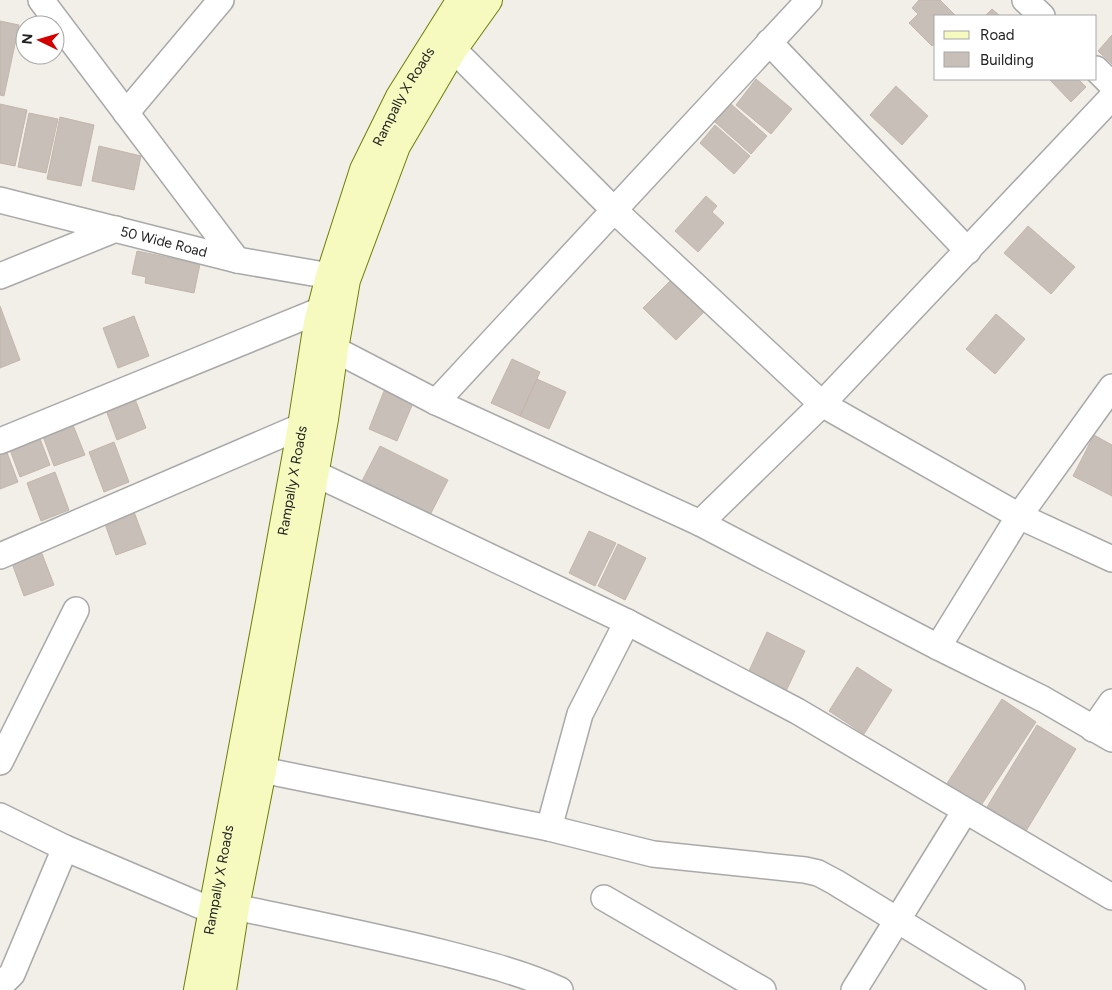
<svg xmlns="http://www.w3.org/2000/svg" width="1112" height="990" viewBox="0 0 1112 990" font-family="Figtree,sans-serif">
<rect width="100%" height="100%" fill="#f2efe9"/>
<!-- building -->
<path fill="#c7bfb8" stroke="#c4b6ab" d="M919 0H940L956 16H936V43L932 46 909 23 918 14 912 8Z
M992 9 1000 16H985Z
M0 21 19 25 4 96 0 95Z
M1112 35V64L1098 51Z
M756 79 792 109 771 134 736 105Z
M1051 79H1078L1086 87 1071 102 1050 80Z
M896 86 928 116 902 145 870 115Z
M0 104 27 110 15 166 0 163Z
M731 104 767 136 751 154 715 122Z
M29 113 58 119 46 173 18 167Z
M60 117 94 125 81 186 47 179Z
M715 125 750 156 734 174 700 143Z
M99 146 141 156 134 190 92 181Z
M706 196 717 206 712 212 724 223 698 252 675 231Z
M1028 226 1075 267 1051 294 1004 253Z
M137 251 200 264 194 293 145 283 146 277 132 274Z
M676 275 705 311 676 340 643 308Z
M0 306 20 360 0 368Z
M996 314 1025 339 995 374 966 349Z
M134 316 149 356 118 368 103 328Z
M512 359 540 372 520 416 491 403Z
M537 379 566 392 549 429 520 416Z
M132 391 146 428 117 440 103 402Z
M384 391 413 403 397 441 369 429Z
M69 415 85 455 54 466 39 426Z
M36 428 50 465 20 477 6 439Z
M1094 435 1112 445V496L1073 476Z
M3 442 18 482 0 489V443Z
M114 442 129 482 104 492 89 452Z
M380 446 448 480 429 517 361 483Z
M55 472 69 510 41 521 27 483Z
M133 509 146 544 116 555 104 521Z
M589 531 616 543 595 586 569 573Z
M618 544 646 558 625 600 598 586Z
M39 546 54 585 24 596 10 558Z
M767 632 805 651 786 691 748 673Z
M857 667 892 690 864 734 829 711Z
M1002 699 1036 722 980 807 946 785Z
M1037 725 1076 749 1026 831 987 807Z"/>
<g fill="none" stroke-linecap="round" stroke-linejoin="round">
<defs>
<g id="street">
<path d="M41 0 237 260"/>
<path d="M1025 0 1042 16"/>
<path d="M769 42 968 251"/>
<path d="M453 49 614 210 822 404 1019 516 1112 559"/>
<path d="M1096 69 1112 85"/>
<path d="M126 113 221 0"/>
<path id="s1" d="M0 200 237 260 330 276"/>
<path d="M0 276 116 229"/>
<path d="M334 349 436 402 700 523 938 647 1043 699 1112 739"/>
<path d="M436 402 809 0"/>
<path d="M0 441 321 310"/>
<path d="M314 473 627 622 797 711 1112 897"/>
<path d="M700 523 822 404 1112 97"/>
<path d="M0 556 302 426"/>
<path d="M938 647 1019 516 1112 387"/>
<path d="M1093 729 1112 702"/>
<path d="M0 762 76 610"/>
<path d="M262 770 549 828 653 854 805 870 818 873 835 882 1012 990"/>
<path d="M0 816 65 848 213 911"/>
<path d="M549 828 580 714 627 622"/>
<path d="M604 898 763 990"/>
<path d="M235 907C305 922 375 936 444 953 483 963 523 973 560 990"/>
<path d="M0 982 6 980 12 974 65 848"/>
<path d="M854 990 965 811"/>
</g>
<g id="secondary">
<path id="s2" d="M198 990 269 608 302 426 318 323 330 276 364 170 400 97 461 0"/>
<path d="M222 990 235 907 262 770 324 419 334 349 346 280 396 146 453 49 488 0"/>
</g>
</defs>
<!-- street casing -->
<use href="#street" stroke="#a9a9a9" stroke-width="28"/>
<!-- secondary casing -->
<use href="#secondary" stroke="#707d05" stroke-width="30"/>
<!-- street -->
<use href="#street" stroke="#fff" stroke-width="25"/>
<!-- secondary -->
<use href="#secondary" stroke="#f7fabf" stroke-width="28"/>
</g>
<g text-anchor="middle" dominant-baseline="central" stroke-width="4" stroke-linejoin="round" paint-order="stroke">
<!-- street labels -->
<g font-size="14" fill="#222" stroke="#fff">
<text stroke="none"><textPath href="#s2" startOffset="921">Rampally X Roads</textPath></text>
<text stroke="none"><textPath href="#s1" startOffset="169">50 Wide Road</textPath></text>
<text stroke="none"><textPath href="#s2" startOffset="518">Rampally X Roads</textPath></text>
<text stroke="none"><textPath href="#s2" startOffset="112">Rampally X Roads</textPath></text>
</g>
</g>
<!-- legend -->
<rect x="934" y="15" width="162" height="65" fill="#ffffff" stroke="#a7a7a7"/>
<rect x="944" y="31" width="25" height="8" fill="#f7fabf" stroke="#a7a7a7"/>
<text x="980" y="40" font-size="15" fill="#222222">Road</text>
<rect x="944" y="52" width="25" height="15" fill="#c7bfb8" stroke="#a7a7a7"/>
<text x="980" y="65" font-size="15" fill="#222222">Building</text>
<!-- north arrow -->
<g transform="translate(40 40) rotate(275)"><circle r="24" fill="#ffffff" stroke="#a7a7a7"/>
<path d="M0-4L9 19L0 12L-9 19Z" fill="#d40000"/>
<text y="-8" font-size="14" font-weight="bold" text-anchor="middle" fill="#222222">N</text>
</g>
</svg>
